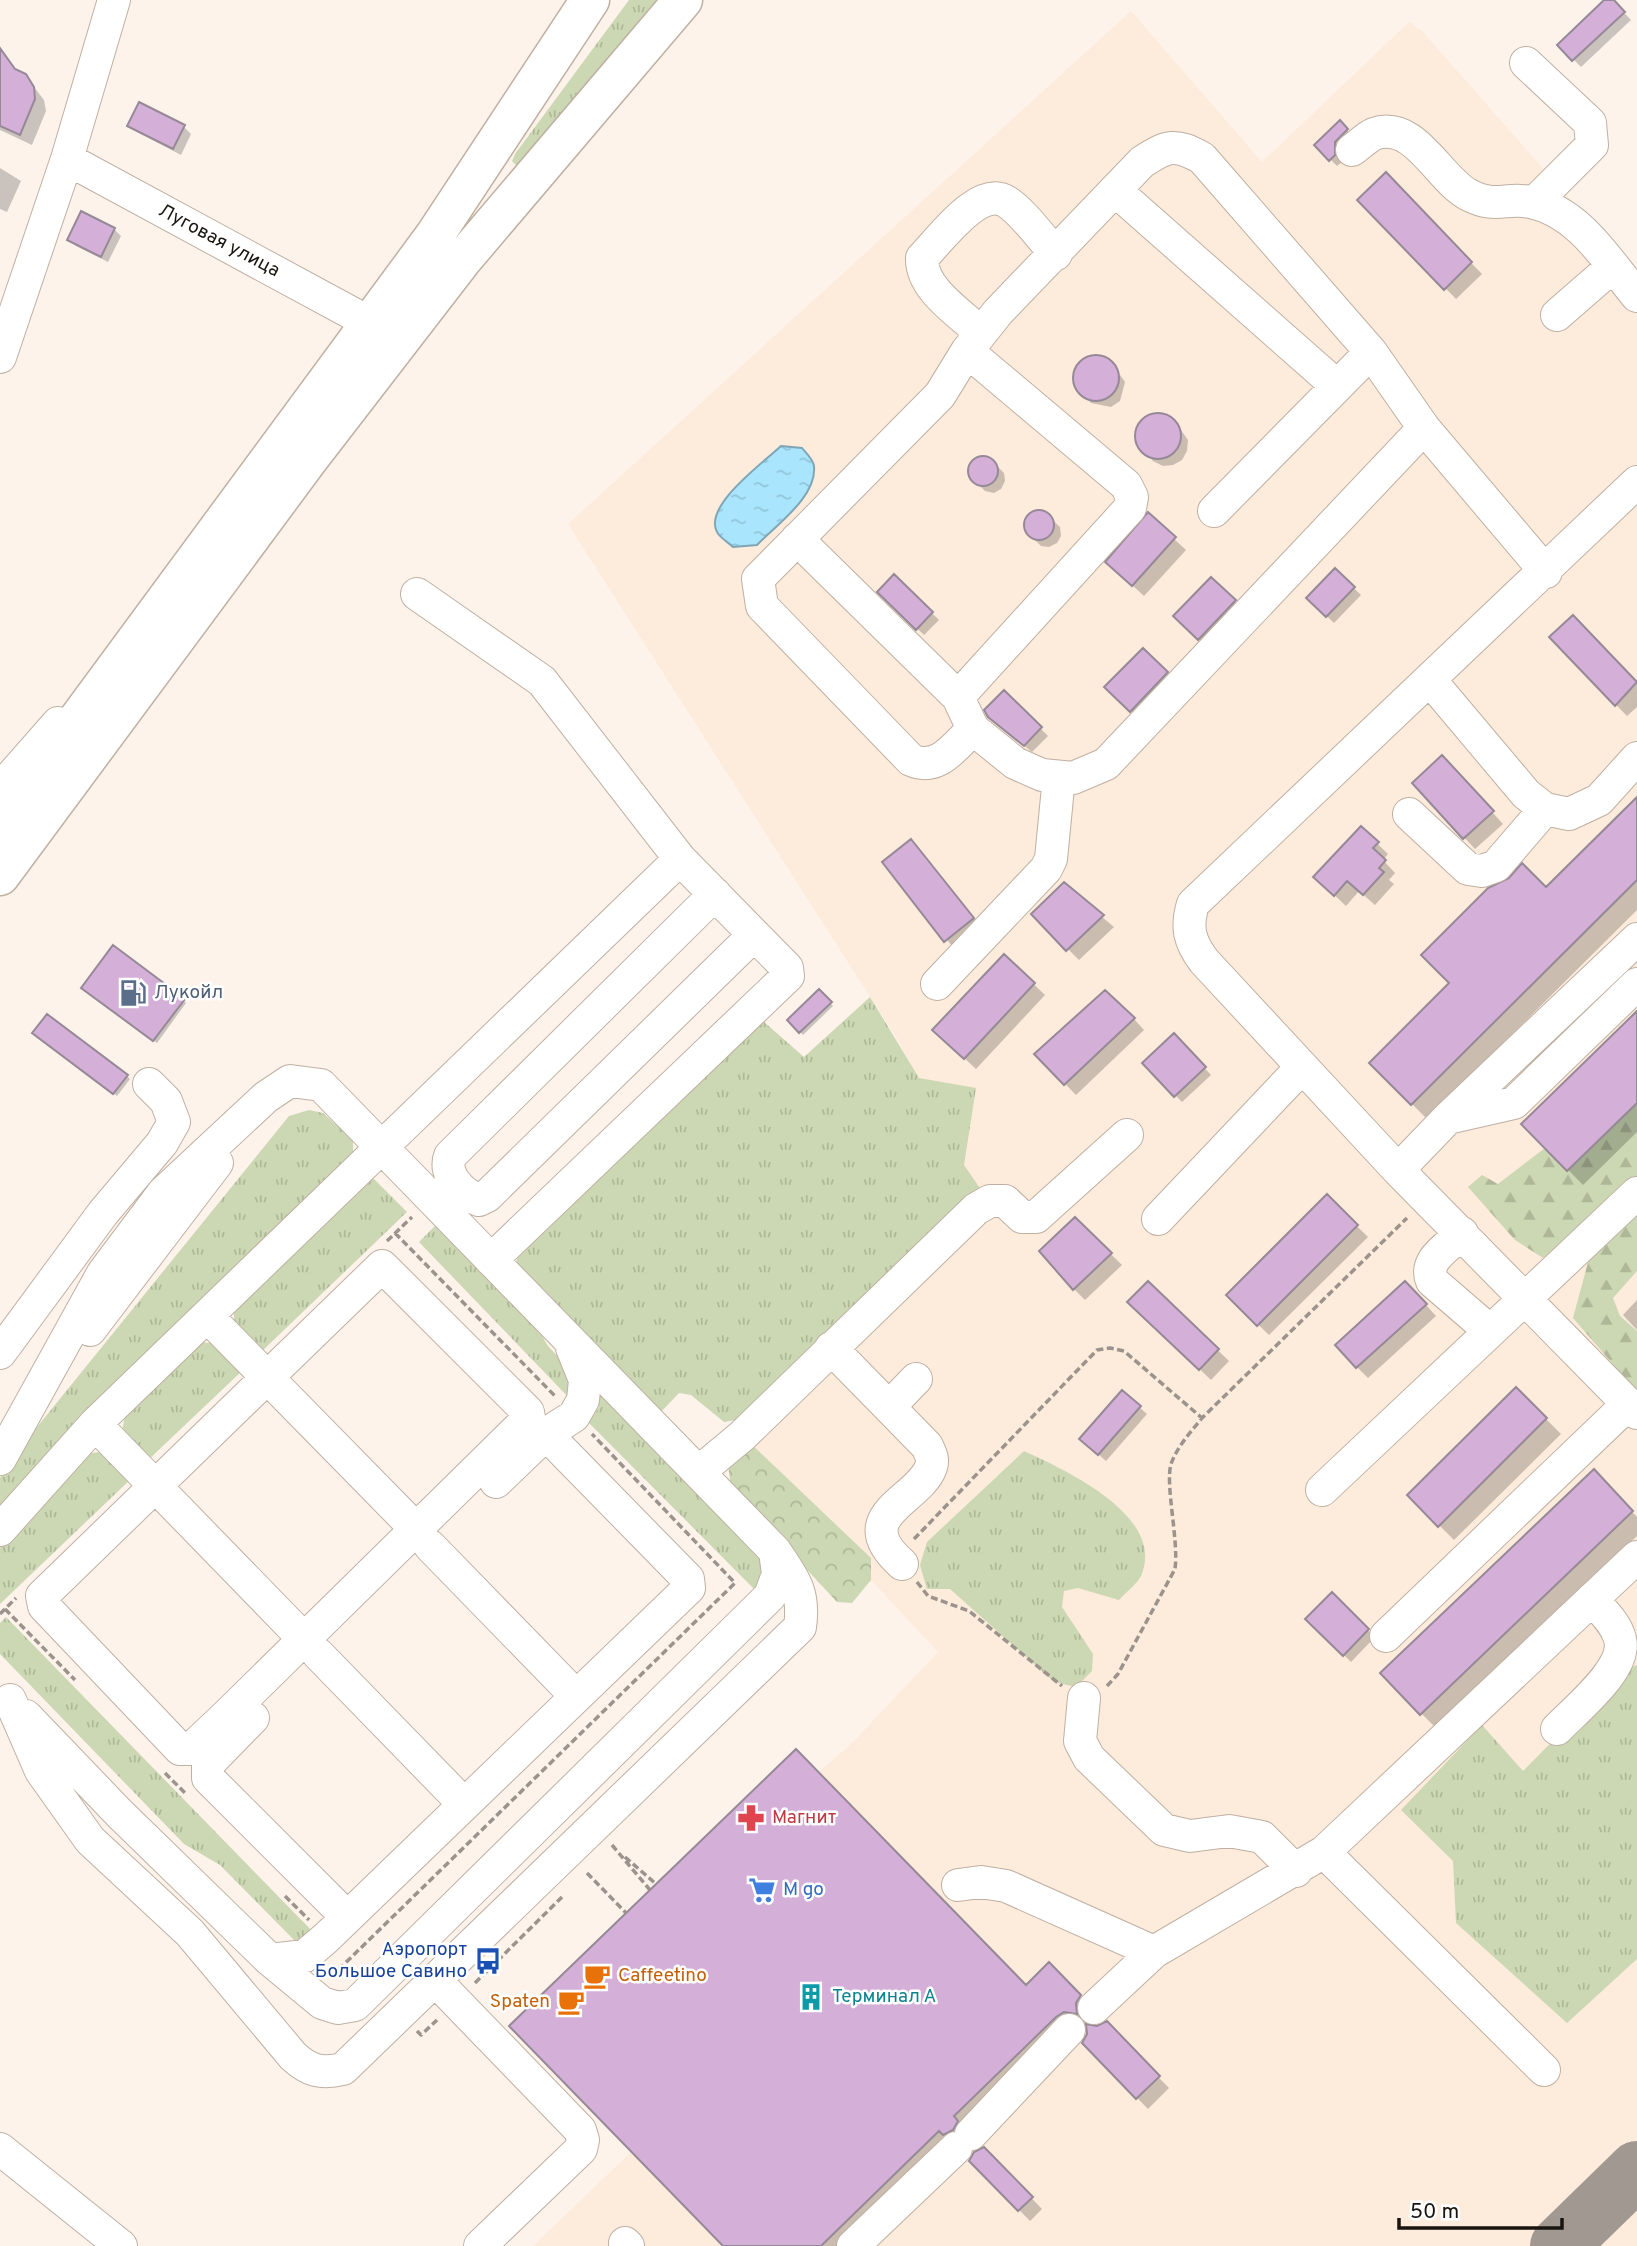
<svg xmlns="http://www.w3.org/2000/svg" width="1637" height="2246" viewBox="0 0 1637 2246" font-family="Overpass,sans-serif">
<defs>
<pattern id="grass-tufts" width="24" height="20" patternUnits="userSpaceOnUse" patternTransform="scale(1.75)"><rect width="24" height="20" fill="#cbd8b3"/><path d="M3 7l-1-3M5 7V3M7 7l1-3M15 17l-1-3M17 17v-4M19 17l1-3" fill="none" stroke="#aeb899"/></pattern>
<pattern id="forest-firs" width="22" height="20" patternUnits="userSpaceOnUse" patternTransform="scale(1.75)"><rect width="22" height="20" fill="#cbd8b3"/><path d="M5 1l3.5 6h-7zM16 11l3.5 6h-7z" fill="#aeb899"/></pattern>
<pattern id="park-crowns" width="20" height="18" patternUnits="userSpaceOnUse" patternTransform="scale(1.75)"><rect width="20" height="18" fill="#cbd8b3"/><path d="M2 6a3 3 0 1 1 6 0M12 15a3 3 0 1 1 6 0" fill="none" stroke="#aeb899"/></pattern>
<pattern id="water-ripples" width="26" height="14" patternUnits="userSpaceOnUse" patternTransform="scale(1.75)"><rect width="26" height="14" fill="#a9e5fd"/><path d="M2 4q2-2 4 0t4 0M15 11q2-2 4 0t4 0" fill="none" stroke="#91c4d8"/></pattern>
</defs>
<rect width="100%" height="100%" fill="#fdf3eb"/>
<!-- built -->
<path fill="#fdebdb" d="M1131 11 1262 162 1409 22 1422 31 1637 275V2246H533L631 2152 509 2026 796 1749 819 1772 853 1742 938 1652 871 1580V1558L742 1436 735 1420 984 1194 964 1166 897 1039 568 524Z"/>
<!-- grass -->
<path fill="url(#grass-tufts)" d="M629 0H659L517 166 512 161 515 154Z
M870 997 919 1078 976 1088 964 1165 984 1194 735 1420 724 1422 691 1395 679 1393 658 1415 516 1264 518 1255 763 1021 804 1057Z
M309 1110 323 1113 353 1140V1156L47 1454 0 1506V1478L16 1453 289 1116Z
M372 1177 407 1212 259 1354 234 1329V1310Z
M441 1220 525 1307 548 1346 573 1373 572 1401 419 1242Z
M200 1342 218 1344 243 1370 146 1462 121 1436 125 1416Z
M599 1388 771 1565 759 1594 589 1423 599 1407Z
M107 1451 133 1477 0 1604V1548L85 1454Z
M1024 1451C1065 1470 1167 1516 1141 1576 1137 1584 1125 1593 1119 1600L1078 1588 1064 1591 1062 1607 1093 1654 1092 1671 1076 1687 1054 1682 950 1589H927L920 1565 927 1542Z
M6 1617 316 1935 310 1941H295L220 1865 184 1844 0 1654V1623Z
M1637 1665V1959L1567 2023 1456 1923 1453 1861 1401 1810 1482 1725 1523 1771 1624 1669Z"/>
<!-- forest -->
<path fill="url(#forest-firs)" d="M1637 1103V1177L1543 1258 1515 1240 1468 1187 1482 1175 1498 1184 1545 1148 1567 1171Z
M1637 1205V1271L1613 1298 1620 1316 1637 1331V1392L1573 1318 1593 1244Z"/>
<!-- park -->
<path fill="url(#park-crowns)" d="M747 1440 871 1558V1580L852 1603 837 1602 731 1488 728 1465Z"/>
<!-- water -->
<path fill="url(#water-ripples)" stroke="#7ea6b6" stroke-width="2" d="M781 446 802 448C806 453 813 459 814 466 817 497 776 525 757 545L733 547C729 543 719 537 717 532 703 506 763 463 781 446Z"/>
<!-- shadow -->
<path fill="#0003" d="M1606 0H1612L1631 20 1581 67 1559 45Z
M0 63 25 75 44 100 46 111 32 145 0 130Z
M140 105 184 127 191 134 181 155 137 132 129 125Z
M1340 123 1354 138 1342 150 1341 163 1337 166 1316 145Z
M0 168 21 181 7 212 0 209Z
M1386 175 1482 274 1456 299 1360 200Z
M82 213 114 229 121 236 108 262 76 246 69 239Z
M1094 356 1113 365 1125 382 1120 401 1111 407 1091 403 1076 387 1074 377 1077 367Z
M1157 415 1167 416 1176 423 1188 440 1187 451 1182 460 1173 465 1163 466 1153 461 1139 445 1137 435 1140 425 1147 418Z
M981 457 990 459 1004 473 1005 481 1001 489 994 493 985 491 971 477 970 469 974 461Z
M1037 511 1045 513 1060 527 1061 536 1057 543 1049 547 1041 546 1027 532 1025 523 1029 515Z
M1148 515 1186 550 1144 596 1119 573Z
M1335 570 1361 595 1334 623 1308 598Z
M895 577 939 620 924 635 880 592Z
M1211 579 1245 613 1210 650 1175 616Z
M1573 617 1637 684V707L1627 716 1551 638Z
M1143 650 1177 684 1142 722 1107 687Z
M1004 692 1048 736 1032 752 997 724Z
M1453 769 1503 824 1475 849 1414 783Z
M1637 799V910L1427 1119 1371 1063Z
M1361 828 1388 854 1383 860 1395 873 1389 880 1394 884 1375 905 1359 891 1346 906 1327 888Z
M911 841 984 930 957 952 884 862Z
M1064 885 1114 927 1079 960 1033 914Z
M1004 956 1045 995 976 1069 946 1041Z
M87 991 183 1000 186 1003 157 1043Z
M819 991 833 1006 803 1035 789 1020Z
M1637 1013V1132L1583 1185 1523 1124Z
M1134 1019 1144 1030 1076 1095 1036 1054Z
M1174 1035 1211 1075 1182 1102 1144 1063Z
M38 1036 127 1076 130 1079 117 1096Z
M1327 1197 1368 1237 1269 1335 1228 1295Z
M1075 1219 1122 1265 1085 1300 1074 1289Z
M1148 1283 1229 1361 1211 1380 1130 1302Z
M1416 1294 1436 1316 1368 1378 1357 1367Z
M1637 1300V1330L1623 1315Z
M1516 1389 1561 1434 1454 1540 1409 1495Z
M1122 1392 1147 1414 1106 1461 1089 1446Z
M1594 1472 1637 1517V1536L1436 1728 1421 1713Z
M1332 1595 1375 1637 1351 1662 1308 1619Z
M1049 1965 1091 2008 1087 2015V2024L1076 2023 843 2246H726Z
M1106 2024 1169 2088 1148 2109 1084 2043Z
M984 2149 1042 2209 1030 2221 971 2161Z"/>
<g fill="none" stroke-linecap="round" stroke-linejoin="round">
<!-- taxiway -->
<path stroke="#a09891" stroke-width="58" d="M1559 2246 1637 2170"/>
</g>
<!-- building -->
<path fill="#d4afd8" stroke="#968997" stroke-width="2" d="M1604 0H1614L1625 12 1572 61 1557 45Z
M0 48 15 69 26 74 34 87 35 99 20 135 0 126Z
M139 102 185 125 173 149 127 126Z
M1340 120 1348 129 1335 142V155L1329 161 1314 145Z
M1386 172 1472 262 1444 290 1357 200Z
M81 211 115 228 101 257 67 240Z
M1073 378a23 23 0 1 1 46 0a23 23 0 1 1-46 0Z
M1135 436a23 23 0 1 1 46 0a23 23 0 1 1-46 0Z
M968 471a15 15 0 1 1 30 0a15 15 0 1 1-30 0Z
M1024 525a15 15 0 1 1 30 0a15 15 0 1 1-30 0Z
M1148 512 1176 537 1132 586 1105 562Z
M1335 568 1355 587 1326 617 1306 598Z
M894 574 933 612 916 630 877 592Z
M1211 577 1236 600 1198 640 1173 616Z
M1573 615 1637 682 1615 706 1549 637Z
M1143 648 1168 672 1130 712 1104 687Z
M1004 690 1042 727 1024 746 988 717 984 710Z
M1442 755 1494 811 1463 839 1412 783Z
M1637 797V880L1411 1105 1369 1063 1449 983 1421 955 1488 888 1509 878 1522 863 1546 887Z
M1361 826 1379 842 1373 848 1386 860 1379 868 1384 872 1363 895 1347 881 1334 896 1313 877Z
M911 839 974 918 944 942 882 862Z
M1064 882 1104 915 1066 951 1031 914Z
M113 945 185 999 153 1041 81 988Z
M1004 954 1035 983 964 1059 932 1030Z
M819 989 832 1002 799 1033 787 1020Z
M1105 990 1135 1018 1064 1085 1034 1054Z
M1637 1011V1103L1567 1171 1521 1124Z
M47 1014 128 1075 113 1094 32 1033Z
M1174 1033 1206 1067 1174 1097 1142 1063Z
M1327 1194 1358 1225 1257 1326 1226 1295Z
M1075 1217 1112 1253 1073 1290 1039 1251Z
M1148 1281 1219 1349 1199 1370 1127 1302Z
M1405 1281 1427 1304 1356 1368 1335 1345Z
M1516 1387 1547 1418 1438 1527 1407 1495Z
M1122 1390 1141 1406 1098 1455 1079 1439Z
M1594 1469 1633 1511 1420 1715 1380 1673Z
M1332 1592 1369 1629 1343 1656 1305 1619Z
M796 1749 1026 1985 1049 1962 1081 1995 1076 2003 1077 2014 1064 2012 1056 2017 954 2116 958 2121 953 2130 943 2135 939 2131 821 2246H723L509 2026Z
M1107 2021 1160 2076 1136 2099 1082 2043 1087 2034 1086 2024 1097 2026Z
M984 2147 1033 2197 1018 2211 969 2161 974 2152Z"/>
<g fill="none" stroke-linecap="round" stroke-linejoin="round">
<defs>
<path id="minor" d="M114 0 67 159 370 323
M1526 63 1590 123 1592 145 1534 203
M1352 150C1359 145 1367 137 1374 134 1415 119 1439 180 1469 195 1496 209 1505 197 1531 202 1579 212 1607 260 1637 296
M1116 191 1337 386
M1557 315 1612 267
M981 333C960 313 921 289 922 258 940 240 979 184 1007 202 1023 212 1042 239 1056 254
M0 357 67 159
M1637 482 1193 904C1186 927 1189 941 1204 961L1398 1170 1637 1413
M1214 511 1371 352
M797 539 958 697 973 729 1015 763 1042 775 1073 778 1106 764 1424 428
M417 594 542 681 680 859
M1430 680 1526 794 1545 809 1569 814 1599 800 1637 758
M958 697 1130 508 1132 497 1126 485 967 351
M973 729C954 747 938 772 911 760L762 606 758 579 940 395 967 351 998 312 1142 162C1168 145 1175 143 1202 158L1371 352 1424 428 1546 572
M0 789 58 723
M1409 814 1468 869 1482 871 1496 866 1545 809
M715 894 450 1156C443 1174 461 1194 479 1200L487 1196 754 935
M937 984 1046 869 1051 859 1059 777
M1448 1118 1514 1103 1637 984
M1398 1170 1448 1118 1637 939
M1158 1219 1302 1067
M1462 1233C1448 1247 1423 1260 1432 1281L1490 1331
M382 1266 528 1412 529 1418 227 1715 191 1749H180L44 1606 42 1596Z
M207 1316 416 1529
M90 1330 217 1163
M831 1348 927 1446C930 1453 934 1459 931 1467 919 1501 847 1515 902 1564
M0 1353 103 1213 162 1143 174 1122 166 1101 149 1084
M889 1407 916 1379
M95 1424 304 1639
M0 1459 103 1273 163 1193 266 1097 290 1081 321 1085 775 1551C794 1579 805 1592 800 1627L343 2069C321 2074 309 2071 293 2056L190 1933 90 1840 41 1771 10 1700
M700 1471 742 1436 976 1209 990 1201H1005L1022 1217H1036L1127 1135
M496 1482 546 1434 574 1416 583 1400 585 1380 572 1348
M1322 1490 1637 1193
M0 1530 95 1424 680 859 787 968 788 976 491 1260
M430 1546 576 1696
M1386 1636 1628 1404
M318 1654 464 1804
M1084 1698 1080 1741 1089 1758 1164 1830 1190 1836 1229 1831 1262 1837 1296 1871
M26 1716 119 1813 270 1960 322 2003 338 2008 355 2005 770 1596 778 1574 775 1551
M253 1718 208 1764V1778L347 1917
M1557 1729C1576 1709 1628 1668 1620 1639 1616 1623 1602 1611 1592 1599
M1324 1852 1637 1557
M958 1885 981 1882 1006 1886 1154 1952
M270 1960 305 1956 326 1938 689 1588 688 1579 546 1434
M435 1980 580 2130 583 2140 581 2149 480 2246
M1094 2008 1154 1952 1324 1852 1544 2070
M971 2134 1069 2030
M0 2149 121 2246
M625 2243 628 2246
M853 2246 956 2148"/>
<path id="major" d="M0 825 435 235 590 0
M0 876 308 460 463 259 683 0"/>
</defs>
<!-- minor casing -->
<use href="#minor" stroke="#bfb0a2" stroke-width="34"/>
<!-- major casing -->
<use href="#major" stroke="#bfb0a2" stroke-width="41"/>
<!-- path -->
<path stroke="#9b938c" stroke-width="3.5" stroke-dasharray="7 3.5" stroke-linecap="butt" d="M395 1233 555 1396
M387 1241 412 1217
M914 1539 1097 1350 1110 1348 1124 1351 1202 1418
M917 1582 928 1596 969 1611 1062 1686
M5 1609 75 1680
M0 1614 16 1598
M1107 1686 1118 1674 1175 1569C1179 1541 1165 1485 1171 1464 1177 1447 1190 1433 1202 1418L1407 1218
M165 1773 185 1793
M612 1845 650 1890
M625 1857 656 1884
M587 1873 626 1913
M285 1896 309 1920
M331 1977 735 1583 592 1434
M475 1983 562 1897
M417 2031 421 2035 437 2020"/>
<!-- minor -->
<use href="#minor" stroke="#fff" stroke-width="32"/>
<!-- major -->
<use href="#major" stroke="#fff" stroke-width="38"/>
</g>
<!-- icons -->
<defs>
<symbol id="fuel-bare" viewBox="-9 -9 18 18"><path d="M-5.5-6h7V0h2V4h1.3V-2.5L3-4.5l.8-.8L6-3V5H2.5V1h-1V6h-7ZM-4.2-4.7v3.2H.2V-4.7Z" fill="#5c6f8a" stroke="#fff" stroke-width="2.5" paint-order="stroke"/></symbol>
<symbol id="pharmacy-bare" viewBox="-9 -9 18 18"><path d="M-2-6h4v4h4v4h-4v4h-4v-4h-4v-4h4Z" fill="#e0444e" stroke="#fff" stroke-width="2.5" paint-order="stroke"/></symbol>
<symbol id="supermarket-bare" viewBox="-9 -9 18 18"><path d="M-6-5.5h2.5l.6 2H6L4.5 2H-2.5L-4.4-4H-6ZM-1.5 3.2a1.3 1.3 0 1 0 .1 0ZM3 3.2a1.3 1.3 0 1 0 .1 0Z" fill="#3f7fe0" stroke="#fff" stroke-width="2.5" paint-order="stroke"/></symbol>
<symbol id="bus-bare" viewBox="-9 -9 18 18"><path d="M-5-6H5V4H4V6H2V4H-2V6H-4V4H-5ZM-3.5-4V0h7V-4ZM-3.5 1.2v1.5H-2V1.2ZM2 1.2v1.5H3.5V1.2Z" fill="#1a4fb4" stroke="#fff" stroke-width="2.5" paint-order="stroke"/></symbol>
<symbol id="cafe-bare" viewBox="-9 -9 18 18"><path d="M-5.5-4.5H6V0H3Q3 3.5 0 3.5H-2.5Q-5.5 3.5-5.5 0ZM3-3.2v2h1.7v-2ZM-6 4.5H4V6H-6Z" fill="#e8710a" stroke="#fff" stroke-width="2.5" paint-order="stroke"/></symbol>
<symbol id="building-bare" viewBox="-9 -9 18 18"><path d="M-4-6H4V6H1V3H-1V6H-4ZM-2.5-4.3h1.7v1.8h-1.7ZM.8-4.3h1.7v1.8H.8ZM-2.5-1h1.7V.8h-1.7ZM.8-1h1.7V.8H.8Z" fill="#0f9aa8" stroke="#fff" stroke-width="2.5" paint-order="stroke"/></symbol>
</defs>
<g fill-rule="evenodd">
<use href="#fuel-bare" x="114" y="974" width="38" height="38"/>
<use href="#pharmacy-bare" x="732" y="1799" width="38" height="38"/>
<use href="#supermarket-bare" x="743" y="1871" width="38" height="38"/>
<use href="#bus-bare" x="469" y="1942" width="38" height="38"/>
<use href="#cafe-bare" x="578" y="1957" width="38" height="38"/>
<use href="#building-bare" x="792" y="1978" width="38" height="38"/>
<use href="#cafe-bare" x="552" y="1983" width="38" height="38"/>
</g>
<g text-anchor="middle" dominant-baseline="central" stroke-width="5" stroke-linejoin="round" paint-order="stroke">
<!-- street labels -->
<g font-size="19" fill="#19140f" stroke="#fff">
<text transform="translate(219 241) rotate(28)">Луговая улица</text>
</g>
<!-- service labels -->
<g font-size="19" fill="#4e5e75" stroke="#fff" text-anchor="start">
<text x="154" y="993">Лукойл</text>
</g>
<!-- health labels -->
<g font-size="19" fill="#be3a42" stroke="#fff" text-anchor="start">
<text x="772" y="1818">Магнит</text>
</g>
<!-- shop labels -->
<g font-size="19" fill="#366cbe" stroke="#fff" text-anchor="start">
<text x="783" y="1890">М go</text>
</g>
<!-- transit labels -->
<g font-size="19" fill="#164399" stroke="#fff" text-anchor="end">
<text x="467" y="1950">Аэропорт<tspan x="467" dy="22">Большое Савино</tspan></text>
</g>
<!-- food labels -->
<g font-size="19" fill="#c56008" stroke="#fff" text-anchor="start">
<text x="618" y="1976">Caffeetino</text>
<text x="550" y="2002" text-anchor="end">Spaten</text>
</g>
<!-- culture labels -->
<g font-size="19" fill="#0d838f" stroke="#fff" text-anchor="start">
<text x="832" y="1997">Терминал А</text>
</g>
</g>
<!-- scale -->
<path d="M1399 2218v10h163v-10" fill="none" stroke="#19140f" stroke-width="3.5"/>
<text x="1410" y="2218" font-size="21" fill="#19140f" stroke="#ffffff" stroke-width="5" paint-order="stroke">50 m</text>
</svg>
